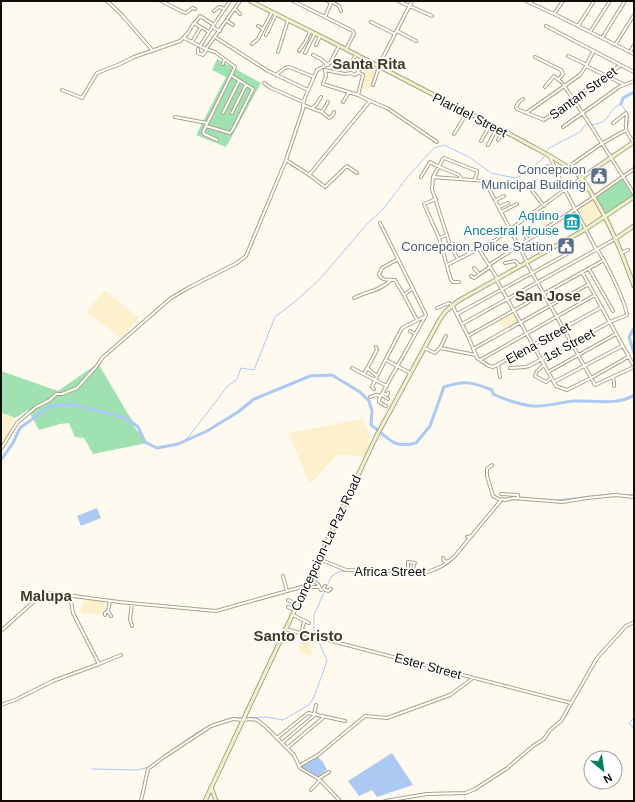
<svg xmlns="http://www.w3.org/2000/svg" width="635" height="802" viewBox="0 0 635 802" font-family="Helvetica,sans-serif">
<rect width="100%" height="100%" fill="#fefaef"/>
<!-- built -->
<path fill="#fcf0cd" d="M370 64 379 68 368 91 362 88 361 84 363 77Z
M592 199 602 216 586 226 577 210Z
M545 206 555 220 543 228 538 220 541 217 538 212Z
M104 290 139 317 122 339 87 312Z
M513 312 518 322 504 330 499 320Z
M1 412 15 418 1 451Z
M363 419 370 437 368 442 371 444 364 457 352 455H337L312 482H309L288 433Z
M85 598 105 601 104 613 98 614 80 613Z
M303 635 312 638 311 656 301 653 299 646Z"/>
<!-- green -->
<path fill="#9fe1b0" d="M217 59 261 83 226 147 196 135 226 77 212 70Z
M622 178 634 195 606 214 596 197Z
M101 361 99 365 128 414 133 421 134 427 147 443 93 454 84 438 75 437 69 423 60 424 39 430 28 410 15 418 1 412V371L58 391Z"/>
<!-- water -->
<path fill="#abc9f3" d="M97 508 101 518 81 526 77 516Z
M392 753 413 785 377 797 372 790 359 796 348 781Z
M317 756 323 762 327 770 318 777 300 767Z"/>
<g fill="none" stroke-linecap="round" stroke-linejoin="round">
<!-- stream -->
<path stroke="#abc9f3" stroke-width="1" d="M546 152 549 148 580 132 585 125C590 124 597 125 602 122 610 118 609 109 621 104L629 116 628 126
M186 440 227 387 237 379 241 368 254 370 275 317 297 300 320 279 367 224 383 209 410 174 434 148 444 145 469 157 491 173 515 178 527 173 543 158 545 155
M349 571 423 573C434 573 446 567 454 559L503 500 510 497 556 500 610 494 634 495
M247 718 266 717 283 720 309 705 314 697 327 661 314 630V615L331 577 338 572 346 571
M634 718 629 723 634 729
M556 726 567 715 572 703
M544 739 551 731
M171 751C192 735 214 719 241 717
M92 769 138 770 149 767
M498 776 504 772
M482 786 496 777
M384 800 391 799"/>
<!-- river -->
<path stroke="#abc9f3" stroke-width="3" d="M621 104 623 98 634 92
M634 328 629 337 634 353
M1 460 13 443 20 428 50 406 71 404 126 418 138 427 145 442 157 448 178 444 207 431 238 412 254 399 310 376 332 375 360 392 369 401 372 411 371 425C389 437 391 449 416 443L430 426 444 387C465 380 472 382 492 390L493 394C503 399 527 407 537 406 549 406 562 402 574 401 592 400 618 406 634 395"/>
<defs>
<path id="street" d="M107 1 121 14 153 51
M161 1 183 12 186 13 192 8 195 9
M293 1 353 31 354 34 346 49
M398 1 432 16
M526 1 554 14 634 54
M332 2 339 6 341 11
M235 9 240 14
M214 11 219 7 225 9
M554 14 563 1
M325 17 331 3 328 1
M227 21 233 25
M371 22 395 34
M195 23 200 16 214 25
M258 26 263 29
M546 26 634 72
M578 26 594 1
M212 27 220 31
M397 31 416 41
M209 32 230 1
M590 32 610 1
M266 35 276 14
M215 37 268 71 308 90
M184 38 206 49 240 1
M602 38 625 1
M192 42 201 27
M252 44 258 39 272 12
M316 45 320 36
M615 45 634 15
M198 49V53L203 55 207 49
M206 49 215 52 235 67 203 132 204 134 217 140
M299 51 306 41 310 31
M278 52 288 20
M630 52 634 45
M305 53 315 33
M313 55 321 59 328 65
M568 56 587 65
M535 57 561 70 563 74 559 79
M347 62 350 64 356 55
M223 64 224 60
M379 65 412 1
M586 66 623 84
M276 75 285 68 289 67 314 77
M264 83 271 88 303 102
M563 84 589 123 634 194
M373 85 379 67
M545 87 554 76 561 82
M62 90 82 98 97 73 120 64 134 57 180 41 187 34 194 23 209 32 200 46
M358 95 363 75 358 72 365 60
M523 99 519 102 516 107 517 109 544 120 621 65
M370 101 387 108 437 142
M343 102 349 92
M303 105 322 112 328 102
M312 108 316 105 321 97
M322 112 329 118 333 115 334 112
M223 113 239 81
M232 113 246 85
M526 113 580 75 586 66 593 52
M175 117 207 123
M613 123 626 113C628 119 625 121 626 127 626 133 631 138 634 143
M206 126 230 133 233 129 253 89 232 76
M563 127 619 87 634 81
M454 134 467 113
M498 140 503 131
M481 141 490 125
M488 145 497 128
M286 160 311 176 325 187 347 166 357 173
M568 167 601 144 626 130
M548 170 554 167
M538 171 548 166
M309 175 370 101 358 95 323 84 326 76 325 70 345 74 351 73 355 75 358 72
M421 177 430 162 435 165 459 175 461 178
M433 177 443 159 444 158 477 171V173L475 179
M527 184 544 206
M436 199 424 204 439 238 451 280 453 282H459
M496 200 504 196
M499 207 508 203
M501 212 517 204
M380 223 426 315 379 399V402L386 406
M523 232 528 240
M439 238 447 235
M479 249 497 278
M621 253 628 250
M398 259 382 268 379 274C382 282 389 279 395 280L404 295
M458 259 450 245 432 189 433 177 485 181 527 262
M526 262 595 385 634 367
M505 263 515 261 520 266
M447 265 494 241 581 178
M489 265 594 197 634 169
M474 268 479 274
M589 269 613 311
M582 272 634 366
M471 276 474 278 490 267
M496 279 556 386 567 390 591 378 628 357
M413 288 404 295 417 320
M354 298C367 291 380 291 390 281
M437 308 449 303 452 305 468 336 477 358 489 366 493 367 602 307
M457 314 567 254
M462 324 594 251 615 239
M410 331 415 334
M468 336 604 260
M424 348 435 353 440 348 476 355
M440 348 446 336
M473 349 589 284
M386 360 410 373
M480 360 595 295
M498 364 500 377
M544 365 537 371 535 376 546 382 551 378
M352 368 375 380 402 328 424 317
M367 368 377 376
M510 368 525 367 529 366 610 322 627 315C625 301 604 257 595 247L565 190 550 157
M548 372 616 334
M364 374 377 350 376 347
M613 378 614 382V386
M554 382 622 346
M374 389 372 387 375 380 387 386
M383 393 387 395 388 393
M382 395 388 399
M370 397 376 395 381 396
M1 449 17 423 36 407 50 400 56 394H62L77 388 96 367 102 358 171 298 188 288 237 263 246 256 286 160 303 109 304 100 317 70 330 63 339 46
M492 465 487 469V476L493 496 500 500
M501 494 518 495V499
M467 537 472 536
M443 558 444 561 448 562
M319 559 346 570 428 572 442 566 454 557 502 499 505 500 514 498 562 502 587 498 616 495 634 497
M408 567V562L415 563
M413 572 414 563
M283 576 287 591
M310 579 318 584 321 590 323 589 325 586
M306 585 313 587H318
M323 589 328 591 331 589
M288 600 297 604
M132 603 130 619 132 626
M288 607 294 610
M108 611 111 616
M105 615V613L108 611 110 601
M293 615 309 623
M285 629 571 703
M1 631 41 595 51 593 119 602 216 611 305 586
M301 634 304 622
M99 664 121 655
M1 705 17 699 53 681 99 664 73 613 70 595
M314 714 316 705
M277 738 308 713 345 721
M282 743 316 714
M287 748 324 717
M299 766 318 755 365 716 387 718 450 695 473 678
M318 779 329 772
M311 790 320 780
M141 801 148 769 164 757 211 726 233 719 242 720 250 719 257 720 266 727 294 755 300 768 319 779 340 801
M385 801 427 794 466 793 475 789 506 769 533 746 544 739 550 730 561 721 597 658 626 626 634 622"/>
<path id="secondary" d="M250 1 330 41 519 139C538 150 560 160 577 174 583 178 586 185 590 191 609 220 622 253 634 286
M581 178 634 142
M615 239 634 226
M211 787 216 801
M205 801 376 437 440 319 446 311 458 301 586 229 634 197"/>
</defs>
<!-- street casing -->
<use href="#street" stroke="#aaa288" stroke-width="4"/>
<!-- secondary casing -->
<use href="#secondary" stroke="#aaa288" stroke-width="5"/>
<!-- street -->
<use href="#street" stroke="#fff" stroke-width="2"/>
<!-- secondary -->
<use href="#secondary" stroke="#edf4cb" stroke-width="3"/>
</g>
<!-- icons -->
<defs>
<symbol id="civic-square" viewBox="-11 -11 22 22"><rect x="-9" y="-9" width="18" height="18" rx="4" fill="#5c6f8a" stroke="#fff"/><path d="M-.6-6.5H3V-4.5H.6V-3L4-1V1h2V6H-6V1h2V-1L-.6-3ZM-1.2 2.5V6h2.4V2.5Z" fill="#fff"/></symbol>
<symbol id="museum-square" viewBox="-11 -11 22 22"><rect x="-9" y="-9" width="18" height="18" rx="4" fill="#0f9aa8" stroke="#fff"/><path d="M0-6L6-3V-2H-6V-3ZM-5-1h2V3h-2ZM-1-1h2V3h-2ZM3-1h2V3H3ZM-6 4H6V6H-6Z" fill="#fff"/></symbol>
</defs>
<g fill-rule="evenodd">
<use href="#civic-square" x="589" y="166" width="20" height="20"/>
<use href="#museum-square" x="562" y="212" width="20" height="20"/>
<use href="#civic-square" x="556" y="236" width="20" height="20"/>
</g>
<g text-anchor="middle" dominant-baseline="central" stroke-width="3.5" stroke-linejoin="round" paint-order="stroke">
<!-- street labels -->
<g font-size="13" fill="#100d05" stroke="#fff">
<text transform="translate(583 93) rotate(-36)">Santan Street</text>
<text transform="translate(470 115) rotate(27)">Plaridel Street</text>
<text transform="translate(538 343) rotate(-29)">Elena Street</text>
<text transform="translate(569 345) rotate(-28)">1st Street</text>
<text transform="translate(326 543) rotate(-65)">Concepcion-La Paz Road</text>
<text x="390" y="571">Africa Street</text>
<text transform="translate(428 666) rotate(15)">Ester Street</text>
</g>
<!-- service labels -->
<g font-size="13" fill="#4e5e75" stroke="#fff" text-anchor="end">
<text x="586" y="169">Concepcion<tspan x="586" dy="15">Municipal Building</tspan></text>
<text x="553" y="246">Concepcion Police Station</text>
</g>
<!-- culture labels -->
<g font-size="13" fill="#0d838f" stroke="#fff" text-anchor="end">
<text x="559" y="215">Aquino<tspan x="559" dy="15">Ancestral House</tspan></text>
</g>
<!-- quarter labels -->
<g font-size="15" font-weight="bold" fill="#423b24" stroke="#fff">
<text x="369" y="63">Santa Rita</text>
<text x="548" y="295">San Jose</text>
<text x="46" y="595">Malupa</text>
<text x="298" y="635">Santo Cristo</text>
</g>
</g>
<!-- border -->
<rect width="635" height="802" fill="none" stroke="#100d05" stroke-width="4"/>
<!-- north arrow -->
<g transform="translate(603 770) rotate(151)"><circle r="19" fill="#ffffff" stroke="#9f9e9b"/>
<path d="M0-3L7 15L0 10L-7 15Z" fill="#037f5e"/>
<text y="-6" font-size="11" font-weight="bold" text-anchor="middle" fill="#100d05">N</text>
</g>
</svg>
